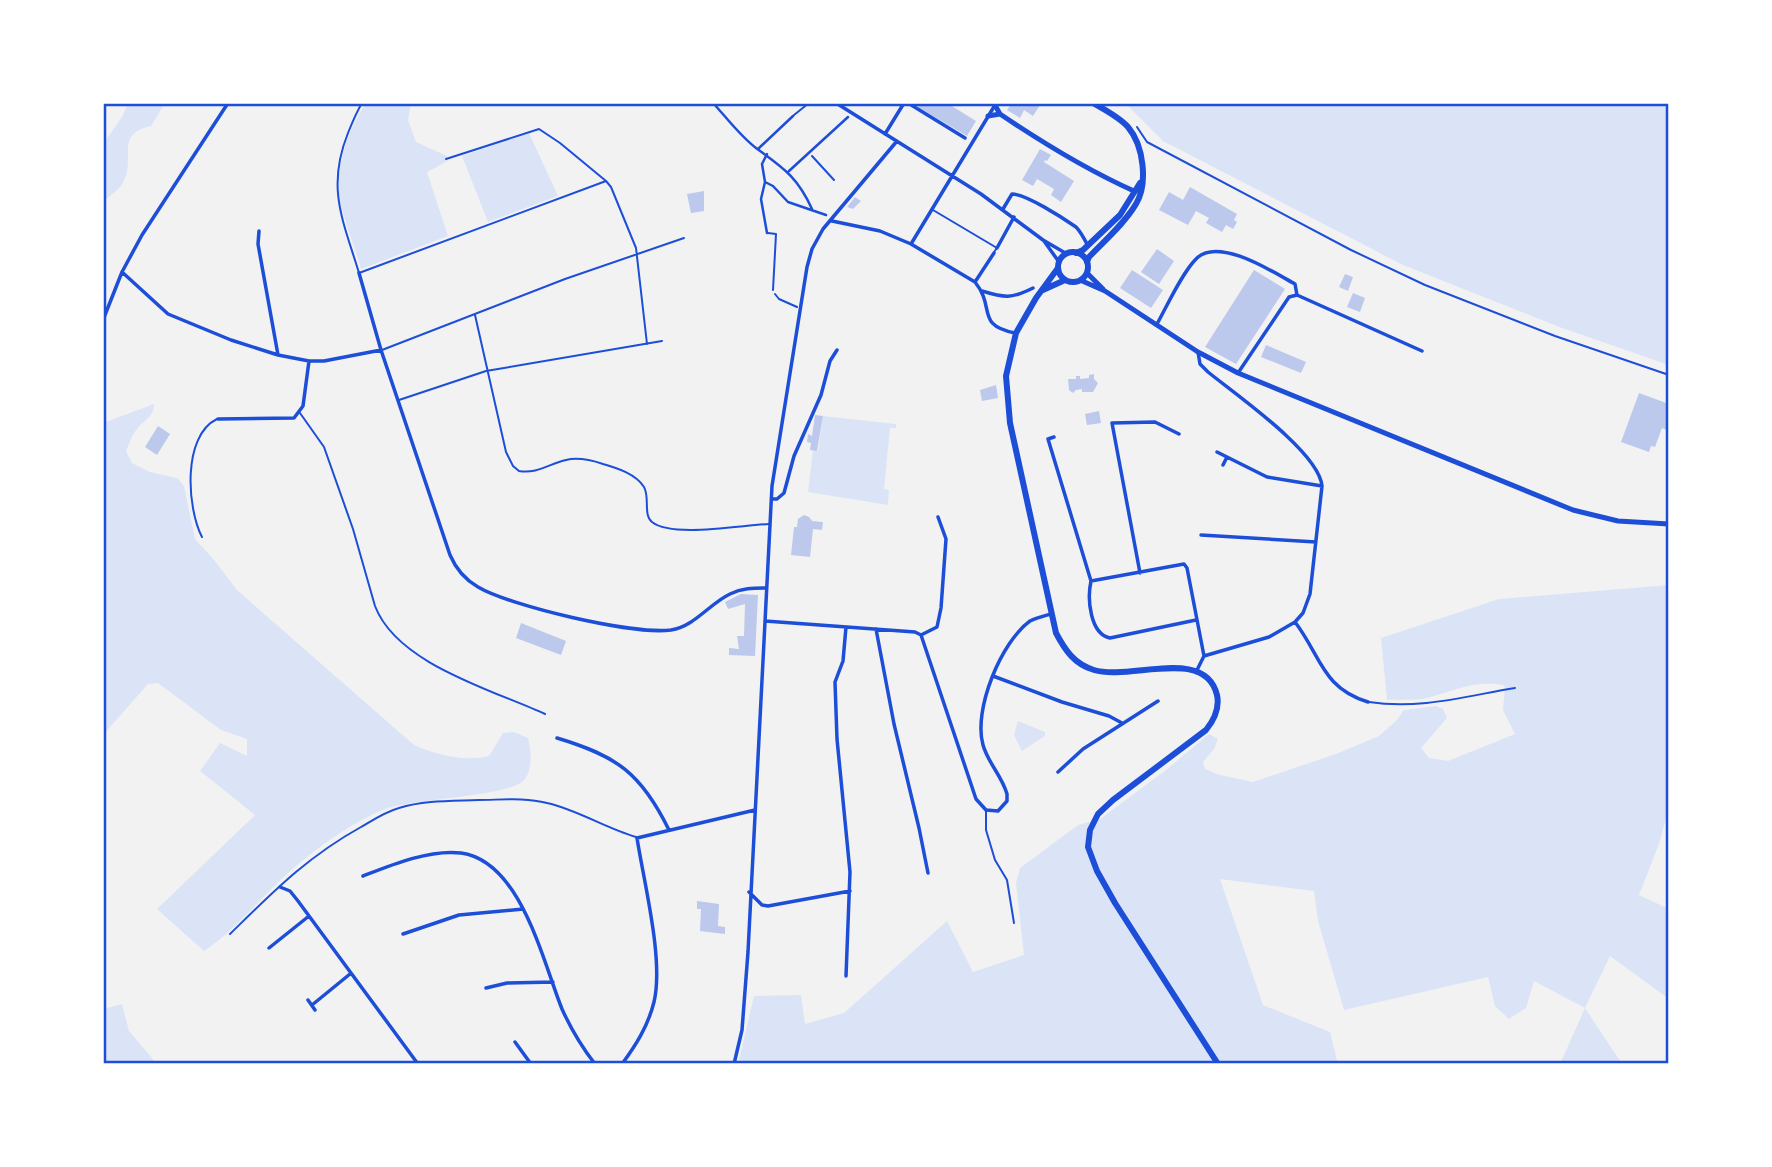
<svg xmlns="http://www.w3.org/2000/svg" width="1772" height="1167" viewBox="0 0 1772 1167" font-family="'PT Sans',sans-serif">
<rect width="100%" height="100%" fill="#f2f2f2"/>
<!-- green -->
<path fill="#dbe4f7" d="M128 103H165L151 126C116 134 134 154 125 178 121 190 111 194 103 202V144L122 117Z
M366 103H411L408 120 416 142 447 156 448 161 427 172 448 236 361 269C355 247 345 224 340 201 334 170 348 129 366 103Z
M1125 103H1669V365L1562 328 1403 265 1163 141Z
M529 133 558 196 488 222 462 156Z
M154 404C154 417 145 419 137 429 132 435 129 444 126 451L132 463 150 472 177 478 184 486 195 539 215 561 237 590 414 745C438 755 463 762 489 756L503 733 514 732 528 738C531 751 533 768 525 779 512 797 413 798 385 809 349 824 316 848 287 874 259 899 236 930 204 951L157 909 255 815 200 771 220 743 247 756V739L221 730 158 683 148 684 103 735V423Z
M823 416 896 424V428H890L884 489 889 490 888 505 808 492 813 450 818 451Z
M1669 585V807L1659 844 1639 895 1669 909V999L1610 956 1585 1008 1622 1064H1560L1585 1008 1534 981 1526 1008 1509 1019 1495 1006 1488 977 1344 1010 1318 921 1314 891 1220 879 1263 1005 1330 1032 1338 1064H738L754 996 801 995 805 1024 844 1013 947 921 973 972 1024 955 1016 883 1020 868 1078 825 1100 819 1166 770 1209 734 1218 739 1214 749 1203 762 1205 769 1220 775 1253 782 1336 754 1379 736 1396 721 1404 710 1436 706 1443 709 1447 718 1421 748 1429 758 1448 761 1515 734 1503 710 1505 686C1480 678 1451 692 1427 698 1415 701 1400 699 1387 700L1381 638 1499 599Z
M1018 721 1045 732V736L1022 751 1014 735Z
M122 1004 129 1031 157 1064H103V1009Z"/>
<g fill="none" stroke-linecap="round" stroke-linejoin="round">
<!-- stream -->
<path stroke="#bfd3fe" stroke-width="2.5" d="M925 1063V1064"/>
</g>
<!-- building -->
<path fill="#bdc9ec" d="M921 103H947L976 121 967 136 918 107Z
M1012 103H1037L1040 105 1033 116 1024 110 1020 118 1007 110Z
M1040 149 1051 155 1047 161 1045 160 1044 162 1074 181 1061 202 1051 195 1054 189 1037 179 1033 186 1022 180Z
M1190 187 1237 214 1234 220 1237 222 1233 229 1226 225 1222 232 1206 223 1209 218 1196 211 1188 225 1159 210 1169 192 1183 200Z
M704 191V211L691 213 687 194Z
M855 197 861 201 853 209 847 207Z
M1157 249 1174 261 1159 284 1141 272Z
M1132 270 1163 290 1151 308 1120 288Z
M1254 270 1285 289 1236 364 1205 347Z
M1345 274 1353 277 1348 291 1339 287Z
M1353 293 1365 298 1360 312 1347 307Z
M1266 345 1306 362 1301 373 1261 357Z
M1094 374V379L1098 383 1093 392H1082V389L1076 390 1073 393 1069 390 1068 379H1076V376H1080V379L1089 378V375Z
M996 385 998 398 982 401 980 390Z
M1639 393 1669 404V431L1662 428 1655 447 1651 446 1649 452 1621 442Z
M1099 411 1101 423 1087 425 1085 414Z
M815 415 823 416 817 451 810 450 811 443 807 442 808 434 812 436Z
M158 426 170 434 157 455 145 447Z
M804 515 809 517 812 521 823 522 822 530 813 529 810 557 791 555 794 527H797L798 519Z
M741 594 758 595 755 656 729 655V648L739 649 737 636H744L745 604 728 609 725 602Z
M521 623 566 641 561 655 516 638Z
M697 901 719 904 718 926 725 927V934L700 931 701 909H697Z"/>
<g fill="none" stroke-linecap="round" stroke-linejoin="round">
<!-- path -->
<path stroke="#1d4ed8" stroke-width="2" d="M1137 127 1147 142 1351 250 1425 285 1555 336 1669 375
M812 156 834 180
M775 294 779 299 797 307"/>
<!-- service -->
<path stroke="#1d4ed8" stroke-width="2" d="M362 103C356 113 352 123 348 133 326 188 343 220 359 273L606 181
M794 115 809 103
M446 159 539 129 560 143 606 181 611 187 636 248 647 344
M933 210 997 248 994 252
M768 233 776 234 773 290
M475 315 506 452 513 466 519 471C537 474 549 464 566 460 578 457 591 460 603 464 617 468 636 474 644 487 650 497 643 515 652 522 672 538 742 525 769 524
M382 350 565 279 684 238
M399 400 486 371 662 341
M300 413 324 447 353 529 375 606C397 664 493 690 545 714
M202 537C187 508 182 436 217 419
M1369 702C1419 710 1466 696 1515 688
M986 811V830L995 860 1007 880 1014 923
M230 934C274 891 307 857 361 827 373 820 385 812 399 808 424 800 452 801 478 800 501 800 524 797 547 803 578 810 605 828 636 837"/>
<!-- pedestrian -->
<path stroke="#1d4ed8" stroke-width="2.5" d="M713 103C727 118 740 136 756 148 783 168 797 176 812 209
M758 149 793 116
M789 171 848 117
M765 182 773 186 788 202 826 215
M767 233 761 199 765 182 762 164 767 154"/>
<!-- minor -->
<path stroke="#1d4ed8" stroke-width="3.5" d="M836 103 981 194 1043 240 1067 254
M908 103 965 138
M885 134 904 103
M1003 209 1012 194C1026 194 1063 218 1076 227 1081 232 1085 240 1088 246
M832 221 880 231 911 244 975 282C996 308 975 325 1015 333
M259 231 258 244 278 355
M1044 241 1059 262
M911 244 995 105
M997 248 1014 217
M122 272 168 314 231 340 278 355 309 361H324L381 350
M359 273 381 350 450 555C456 569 464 579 478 587 510 606 633 635 671 630 695 626 709 604 730 594 742 588 753 588 766 588
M975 282 994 253
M982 291C1005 298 1011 299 1033 288
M103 320 122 272 142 235 228 103
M1157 324C1167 306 1182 273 1196 259 1218 236 1273 272 1295 284L1297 295
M1238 373 1289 297 1297 295 1422 351
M218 419 294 418 303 406 309 361
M1054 437 1048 439 1091 581C1087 599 1090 634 1110 638L1196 620
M1217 452 1267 477 1322 486
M1223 465 1227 457
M772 499H777L784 493 794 456 821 395 830 361 837 350
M1201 535 1316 542
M1140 573 1112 423 1155 422 1179 434
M1091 581 1184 564 1187 568 1204 656
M765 621 915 632 921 635
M1295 622C1321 656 1322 688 1368 702
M846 627 843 661 835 682 837 739 850 872 846 976
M876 629 894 724 919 828 928 873
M921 635 976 799 986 810 998 811 1007 801V794C1002 776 988 763 983 745 973 710 1001 642 1030 621 1036 618 1044 616 1051 614
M921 635 937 627 941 608 946 539 938 517
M1197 670 1204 656 1269 637 1295 622 1303 613 1310 594 1322 486C1319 452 1235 394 1208 372L1200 364 1198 352
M993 676 1062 702 1109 716 1122 723
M557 738C617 756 641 773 669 830
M1058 772 1083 749 1158 701
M363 876C391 865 430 849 461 853 521 861 543 962 562 1009 571 1029 581 1046 595 1064
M280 887 290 891 298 901 418 1064
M749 892 762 905 768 906 850 891
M403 934 459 915 523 909
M269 948 309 916
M486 988 507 983 553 982
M308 1000 315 1010
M312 1005 350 974
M515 1042 531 1064
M471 1063V1064
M622 1064C636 1045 648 1026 654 1002 664 960 644 883 637 838L755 810
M734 1064 742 1030 748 952 772 486 807 267 812 249 823 229 897 141"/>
<!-- tertiary -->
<path stroke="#1d4ed8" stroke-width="5" d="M997 103 996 107 1000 114
M1000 114C1043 143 1087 170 1134 191
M988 116 1000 114
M1087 273 1103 289
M1080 280 1105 291 1198 352 1238 373 1573 510 1618 521 1669 524"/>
<!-- primary -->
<path stroke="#1d4ed8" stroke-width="6" d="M1058 267a15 15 0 1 1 30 0a15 15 0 1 1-30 0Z
M1076 253 1083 250 1120 215 1140 183
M1087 262 1089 257C1105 240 1124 224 1136 204 1148 184 1144 146 1128 127 1119 117 1105 110 1093 103
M1058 268 1036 298 1016 333 1006 376 1010 423 1056 633C1065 650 1074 664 1094 670 1130 681 1205 646 1217 695 1220 709 1214 720 1206 730L1113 800 1098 814 1090 830 1088 847 1097 871 1115 903 1218 1064
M1043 290 1065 280"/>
</g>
<!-- border -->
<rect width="1772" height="1167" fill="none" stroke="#ffffff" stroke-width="210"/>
<rect x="105" y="105" width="1562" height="957" fill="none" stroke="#1d4ed8" stroke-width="2.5"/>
</svg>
